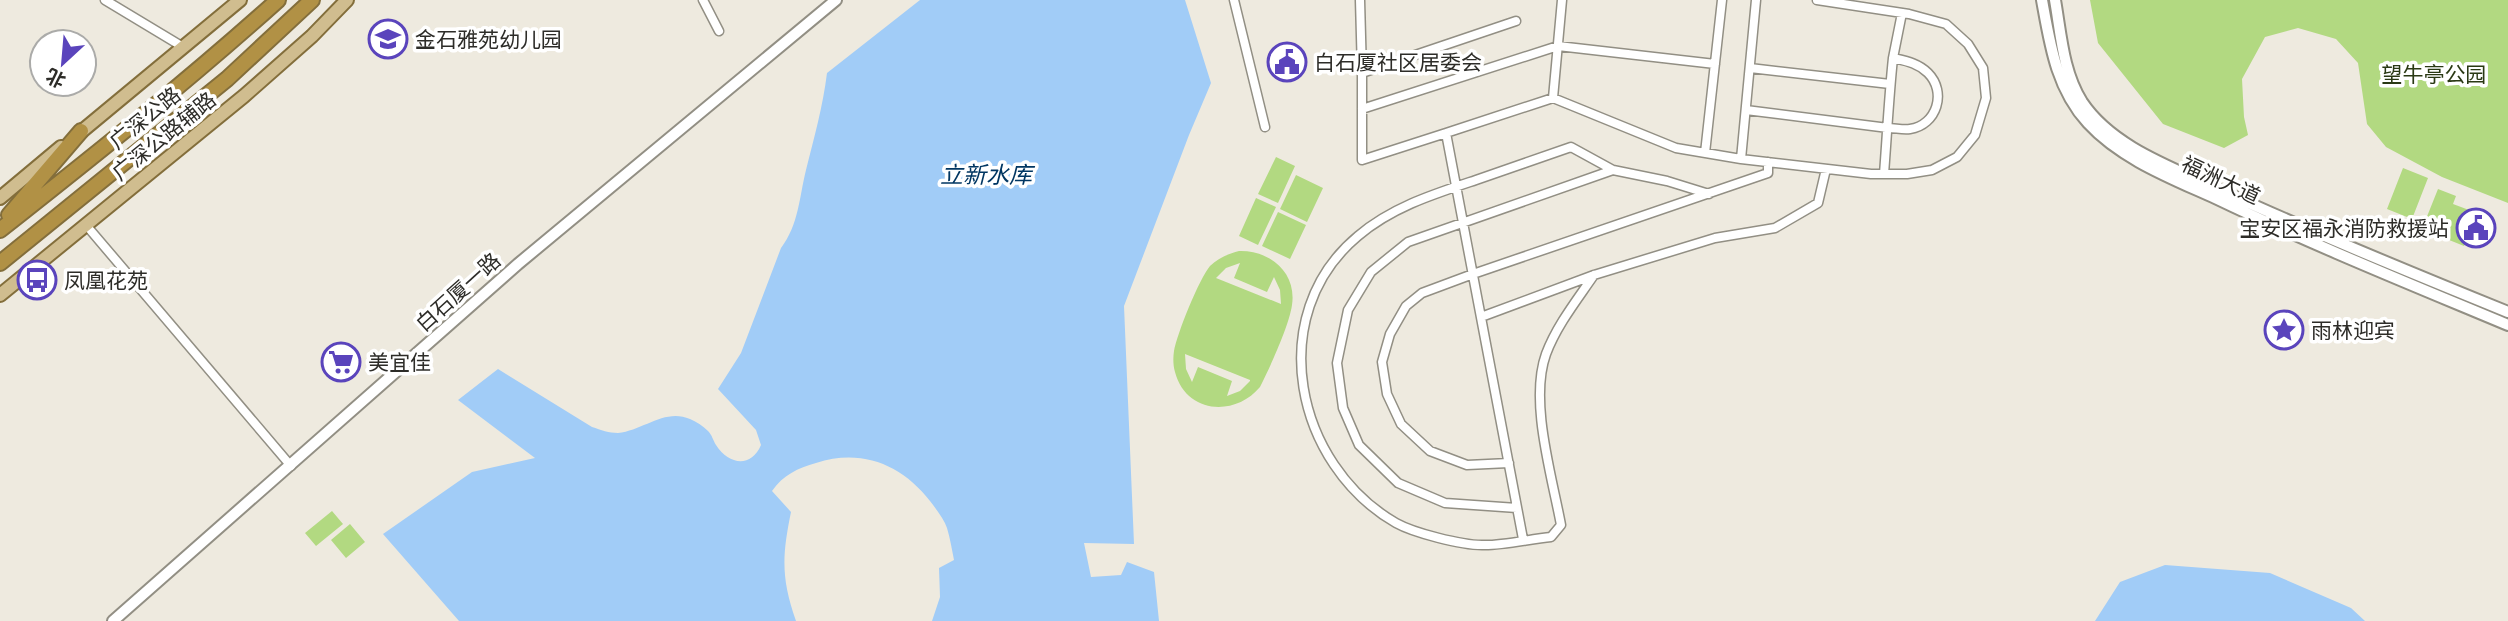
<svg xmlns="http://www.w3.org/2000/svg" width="2508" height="621" viewBox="0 0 2508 621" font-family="Arial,'Noto Sans SC',sans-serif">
<rect width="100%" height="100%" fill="#eeeadf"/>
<!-- green -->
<path fill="#b2d981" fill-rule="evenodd" d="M2090 0H2508V203L2442 177 2386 147 2367 124 2358 63 2336 39 2298 28 2265 37 2242 79 2244 117 2248 135 2224 148 2163 124 2098 43Z
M1276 157 1295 166 1278 203 1258 194Z
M2403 168 2428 178 2412 219 2387 209Z
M1296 175 1323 188 1307 222 1280 209Z
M2438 189 2456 196 2453 204 2477 213 2464 246 2422 229Z
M1256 198 1276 207 1258 245 1239 236Z
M1278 212 1306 225 1290 259 1262 246Z
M1239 251C1269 250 1297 272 1292 305 1289 326 1270 367 1260 387 1235 417 1186 414 1175 372 1173 365 1173 358 1174 351 1177 334 1199 279 1210 266 1218 258 1228 254 1239 251ZM1240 263 1234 278 1267 292 1274 277 1280 290 1281 304 1216 278 1226 268ZM1185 354 1250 380V381L1240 391 1227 396 1232 381 1198 367 1192 382 1186 369Z
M332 511 343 524 316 546 305 533Z
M350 524 365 542 346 558 331 540Z"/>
<!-- water -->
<path fill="#a1ccf7" d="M920 0H1185L1211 83 1189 135 1124 306 1134 544 1084 543 1091 577 1121 575 1127 562 1154 572 1159 621H932L940 597 939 568 954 560C952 550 950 538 947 528 944 519 936 509 930 501 902 465 862 448 816 463 798 468 783 475 772 491L791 512C782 556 781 578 796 621H459L383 534 472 472 535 458 458 400 498 369 592 427C601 430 609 433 618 433 644 430 665 408 690 419 697 422 703 426 708 431 712 435 713 440 716 445 729 465 751 468 761 445L756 430 718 389 741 353 781 248C799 224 799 198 806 170 814 138 823 106 827 73Z
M2165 565 2270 573 2351 608 2365 621H2095L2120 582Z"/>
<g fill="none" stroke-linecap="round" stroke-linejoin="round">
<defs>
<path id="street" d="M105 0 183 47
M703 0 719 31
M1234 0 1265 127
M1360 0 1362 73 1516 21
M1893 58 1902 13
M1750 68 1890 84
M1362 73V160L1446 133
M1553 98 1676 148 1741 159 1871 174H1907L1932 170 1957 157 1975 135 1986 98 1983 68 1968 44 1946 24 1909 14 1817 0
M1362 109 1558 46 1715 64
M1746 110 1888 128C1895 128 1903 130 1910 129 1937 125 1947 92 1928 73 1918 63 1906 61 1893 58 1889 96 1887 135 1884 174
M1705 153 1722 0
M1741 159 1756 0
M86 225 291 466
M1594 275C1577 300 1557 325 1546 354 1529 401 1552 476 1561 525L1551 537C1530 539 1501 546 1482 545 1461 545 1414 533 1396 523 1295 465 1263 315 1358 236 1392 207 1434 194 1476 180 1508 169 1539 158 1571 147L1613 170 1667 181 1709 194
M1481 317 1594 275 1715 238 1775 228 1818 203 1826 169
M1509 463 1467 465 1430 451 1401 424 1387 394 1382 362 1390 334 1406 306 1422 293 1473 274 1768 173V162
M1517 508 1445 503 1398 483 1359 445 1343 408 1337 363 1348 310 1371 272 1408 242 1613 170
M1523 539 1446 133 1553 98 1562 0"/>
<path id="secondary" d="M2042 0C2050 44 2056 88 2088 123 2121 159 2171 178 2215 198 2311 244 2410 284 2508 325
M2055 0C2061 34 2063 72 2082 102 2114 150 2180 170 2229 194 2321 236 2414 274 2508 312
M113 621 518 264 836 0"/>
<path id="primary" d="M76 136 240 0
M0 198 61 147
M0 295 244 96 312 36 347 0"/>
<path id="highway" d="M9 215 81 131
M0 230C95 155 188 81 278 0
M0 263 227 79 312 0"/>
</defs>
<!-- street casing -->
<use href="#street" stroke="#928f84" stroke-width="11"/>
<!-- secondary casing -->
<use href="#secondary" stroke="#928f84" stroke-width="14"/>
<!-- primary casing -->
<use href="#primary" stroke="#836e3b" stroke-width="16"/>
<!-- highway casing -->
<use href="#highway" stroke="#836e3b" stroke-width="18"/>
<!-- street -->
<use href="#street" stroke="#fff" stroke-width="8"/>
<!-- secondary -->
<use href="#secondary" stroke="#fff" stroke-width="10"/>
<!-- primary -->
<use href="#primary" stroke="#d0bd8f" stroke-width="12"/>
<!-- highway -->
<use href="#highway" stroke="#b19145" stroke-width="14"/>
</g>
<!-- icons -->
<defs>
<symbol id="school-ring" viewBox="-11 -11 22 22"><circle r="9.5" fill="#fff" stroke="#5a44bc" stroke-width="1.5"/><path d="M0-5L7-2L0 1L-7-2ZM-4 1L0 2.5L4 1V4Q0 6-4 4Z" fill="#5a44bc"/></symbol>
<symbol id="civic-ring" viewBox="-11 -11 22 22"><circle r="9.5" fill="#fff" stroke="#5a44bc" stroke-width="1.5"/><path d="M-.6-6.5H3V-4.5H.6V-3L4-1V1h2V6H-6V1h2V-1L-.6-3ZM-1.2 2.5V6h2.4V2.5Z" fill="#5a44bc"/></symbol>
<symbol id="bus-ring" viewBox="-11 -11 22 22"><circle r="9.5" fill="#fff" stroke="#5a44bc" stroke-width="1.5"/><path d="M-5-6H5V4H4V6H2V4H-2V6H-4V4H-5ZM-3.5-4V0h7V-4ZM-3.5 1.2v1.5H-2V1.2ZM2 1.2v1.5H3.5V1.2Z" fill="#5a44bc"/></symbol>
<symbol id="sight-ring" viewBox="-11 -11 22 22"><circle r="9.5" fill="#fff" stroke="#5a44bc" stroke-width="1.5"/><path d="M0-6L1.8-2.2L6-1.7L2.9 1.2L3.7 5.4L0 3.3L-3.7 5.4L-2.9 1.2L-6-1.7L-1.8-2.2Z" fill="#5a44bc"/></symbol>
<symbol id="supermarket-ring" viewBox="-11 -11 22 22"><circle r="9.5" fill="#fff" stroke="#5a44bc" stroke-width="1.5"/><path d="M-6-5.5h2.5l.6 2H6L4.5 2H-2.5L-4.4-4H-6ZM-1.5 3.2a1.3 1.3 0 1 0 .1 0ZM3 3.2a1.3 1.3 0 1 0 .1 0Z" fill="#5a44bc"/></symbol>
</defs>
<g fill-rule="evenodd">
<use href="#school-ring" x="366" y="17" width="44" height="44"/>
<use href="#civic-ring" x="1265" y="40" width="44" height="44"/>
<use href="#civic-ring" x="2454" y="206" width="44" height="44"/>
<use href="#bus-ring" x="15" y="258" width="44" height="44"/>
<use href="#sight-ring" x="2262" y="308" width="44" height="44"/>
<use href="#supermarket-ring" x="319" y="340" width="44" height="44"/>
</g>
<g text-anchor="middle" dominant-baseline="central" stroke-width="7" stroke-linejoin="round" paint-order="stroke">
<!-- poi labels -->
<g font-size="21" fill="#2d2c28" stroke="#fff" text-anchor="start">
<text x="415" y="39">金石雅苑幼儿园</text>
<text x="1314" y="62">白石厦社区居委会</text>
<text x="2449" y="228" text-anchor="end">宝安区福永消防救援站</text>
<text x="64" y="280">凤凰花苑</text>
<text x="2311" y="330">雨林迎宾</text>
<text x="368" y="362">美宜佳</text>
</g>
<!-- park labels -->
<g font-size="21" fill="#2a3914" stroke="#fff">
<text x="2434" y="74">望牛亭公园</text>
</g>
<!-- street labels -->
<g font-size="21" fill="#2d2c28" stroke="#fff">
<text transform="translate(145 118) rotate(-39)">广深公路</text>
<text transform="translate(164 136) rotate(-39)">广深公路辅路</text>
<text transform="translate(2221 180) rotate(25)">福洲大道</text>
<text transform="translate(458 292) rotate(-42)">白石厦一路</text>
</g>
<!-- water labels -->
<g font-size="23" font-style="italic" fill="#003662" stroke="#fff">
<text x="986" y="175">立新水库</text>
</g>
</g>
<!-- north arrow -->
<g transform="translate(63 63) rotate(206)"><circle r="33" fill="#ffffff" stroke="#ababa9" stroke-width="2"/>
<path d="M0-5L12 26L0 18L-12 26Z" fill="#5a44bc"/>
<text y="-10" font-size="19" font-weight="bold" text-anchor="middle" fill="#2d2c28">北</text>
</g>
</svg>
